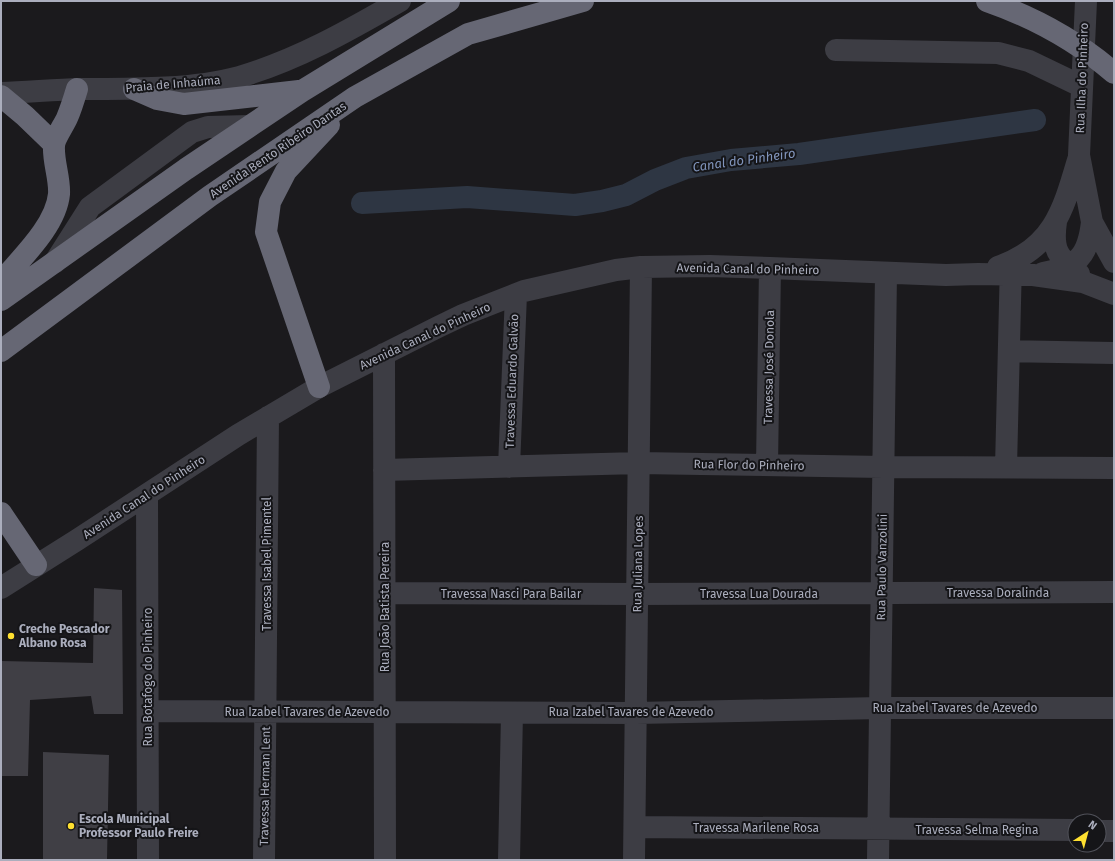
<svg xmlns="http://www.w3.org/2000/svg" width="1115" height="861" viewBox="0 0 1115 861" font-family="'Fira Sans',sans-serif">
<rect width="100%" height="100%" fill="#1b1a1d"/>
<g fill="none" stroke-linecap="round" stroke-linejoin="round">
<!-- canal -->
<path stroke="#2e3643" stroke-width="22" d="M362 203 467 197 575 205 602 201 626 195 655 180 686 168 731 160 799 154 1035 120"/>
</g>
<!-- building -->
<path fill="#403f45" d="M94 588 122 590 123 714H94L91 696 30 700 28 776H1V661L93 663Z
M43 752 109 755 107 860H43Z"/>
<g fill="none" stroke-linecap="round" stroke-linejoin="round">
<!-- minor -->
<path stroke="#3d3d44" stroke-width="22" d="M1086 1 1079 155 1092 222 1114 262
M836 50 998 53 1029 61 1081 86
M1 93C27 92 53 90 80 89 130 89 191 90 239 77 297 60 348 31 400 1
M1056 222C1052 249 1057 257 1079 274
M55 262 90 207 192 132 208 127 250 126
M998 267C1053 248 1063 211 1078 160
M1043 273C1078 266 1088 257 1092 222
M1009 351 1114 353
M384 354 385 860
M767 465 770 268
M509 467 516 294
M1006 467 1011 262
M384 470 639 463 883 467 1114 468
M147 495 148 860
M1 588 77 540 238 435 319 387 438 327 463 315 524 291 616 270 641 267 710 266 770 268 946 275 978 274 1033 275 1083 282 1114 294
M385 593 637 594 1114 592
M148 711 636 713 880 708H1114
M635 827 1075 830
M1099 831H1114
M264 860 268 417
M509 860 512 713
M634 860 641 267
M878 860 886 273"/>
<!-- highway -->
<path stroke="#666774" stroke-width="22" d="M134 89 157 99 184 104 299 91
M1 96 25 116 54 144
M1 282C21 258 56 226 59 194 60 178 53 162 54 146 54 139 64 125 67 118 71 109 74 99 77 89
M1 300 186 169 302 91 449 1
M1 351 210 196 355 97 468 34 583 1
M319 387 266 232 270 202 286 171 329 125
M1 513 36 565"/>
<!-- highway-bridge -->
<path stroke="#666774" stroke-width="22" d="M987 1C1033 17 1077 41 1114 73"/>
</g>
<!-- markers -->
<g fill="#ffe030" stroke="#151518" stroke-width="1.5">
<circle cx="11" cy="636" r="4"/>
<circle cx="71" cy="826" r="4"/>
</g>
<g text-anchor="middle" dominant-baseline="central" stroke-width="4" stroke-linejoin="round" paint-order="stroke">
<!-- street labels -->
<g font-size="12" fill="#abaebd" stroke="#151518">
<text transform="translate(1082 78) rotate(-88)">Rua Ilha do Pinheiro</text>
<text transform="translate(173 84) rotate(-5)">Praia de Inhaúma</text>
<text transform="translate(278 150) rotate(-34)">Avenida Bento Ribeiro Dantas</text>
<text transform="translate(748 269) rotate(1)">Avenida Canal do Pinheiro</text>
<text transform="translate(425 336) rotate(-25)">Avenida Canal do Pinheiro</text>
<text transform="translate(769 367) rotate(-89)">Travessa José Donola</text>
<text transform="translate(512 381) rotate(-88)">Travessa Eduardo Galvão</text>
<text transform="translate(749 465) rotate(1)">Rua Flor do Pinheiro</text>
<text transform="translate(144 497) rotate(-33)">Avenida Canal do Pinheiro</text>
<text transform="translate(267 564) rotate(-90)">Travessa Isabel Pimentel</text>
<text transform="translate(638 564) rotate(-89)">Rua Juliana Lopes</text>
<text transform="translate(882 567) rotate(-89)">Rua Paulo Vanzolini</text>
<text x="998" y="593">Travessa Doralinda</text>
<text x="511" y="594">Travessa Nasci Para Bailar</text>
<text x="759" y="594">Travessa Lua Dourada</text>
<text transform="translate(385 607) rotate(-90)">Rua João Batista Pereira</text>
<text transform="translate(148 677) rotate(-90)">Rua Botafogo do Pinheiro</text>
<text x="955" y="708">Rua Izabel Tavares de Azevedo</text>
<text x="307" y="712">Rua Izabel Tavares de Azevedo</text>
<text x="631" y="712">Rua Izabel Tavares de Azevedo</text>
<text transform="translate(265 786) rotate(-89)">Travessa Herman Lent</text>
<text x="756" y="828">Travessa Marilene Rosa</text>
<text x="977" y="830">Travessa Selma Regina</text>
</g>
<!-- poi labels -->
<g font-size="12" font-weight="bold" fill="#abaebd" stroke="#151518" text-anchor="start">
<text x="19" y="629">Creche Pescador<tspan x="19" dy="14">Albano Rosa</tspan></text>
<text x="79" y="819">Escola Municipal<tspan x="79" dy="14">Professor Paulo Freire</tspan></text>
</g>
<!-- water labels -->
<g font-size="13" font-style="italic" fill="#8094bb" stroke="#151518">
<text transform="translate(744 160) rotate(-8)">Canal do Pinheiro</text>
</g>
</g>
<!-- border -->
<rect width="1115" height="861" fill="none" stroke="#abaebd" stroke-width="4"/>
<!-- north arrow -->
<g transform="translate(1087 833) rotate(36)"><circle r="19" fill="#151518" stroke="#51525a"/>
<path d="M0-3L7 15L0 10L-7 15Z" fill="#ffe030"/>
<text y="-6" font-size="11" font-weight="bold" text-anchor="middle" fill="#abaebd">N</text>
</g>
</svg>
